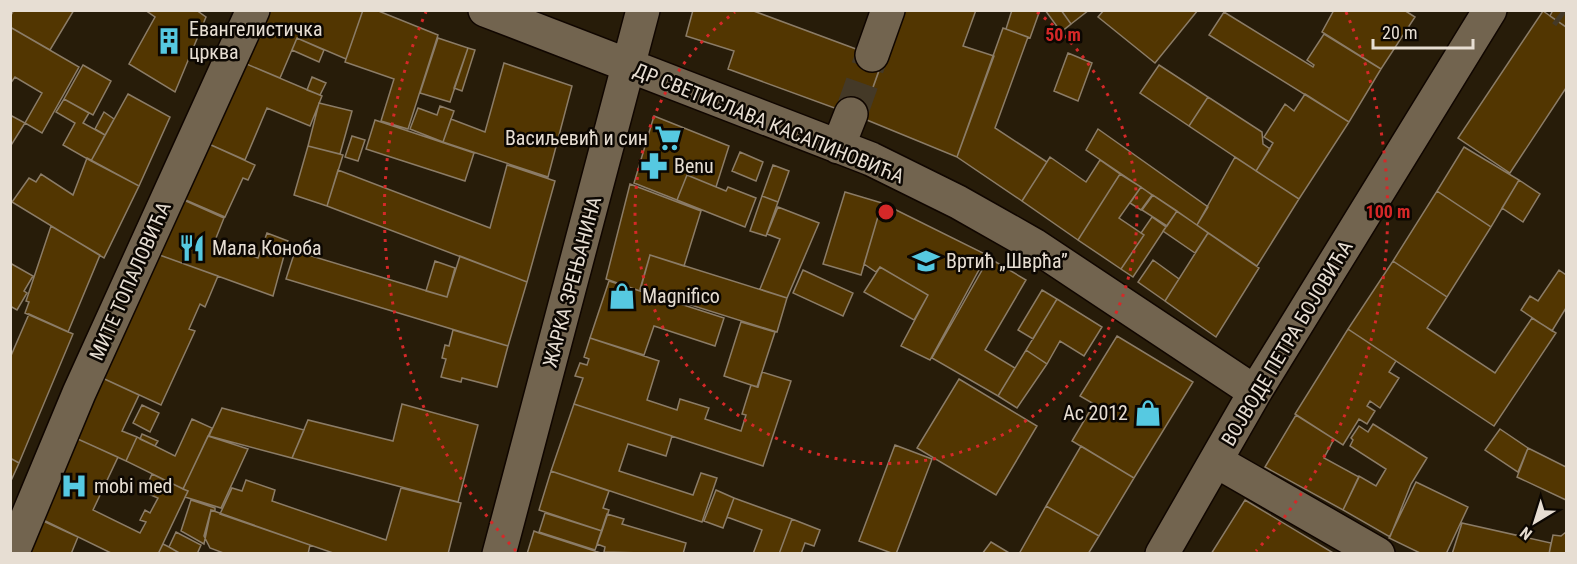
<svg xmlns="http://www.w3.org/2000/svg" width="1577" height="564" viewBox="0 0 1577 564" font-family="'Roboto Condensed',sans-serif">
<rect width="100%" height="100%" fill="#271c09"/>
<!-- building -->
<path fill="#523601" stroke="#8b7c67" stroke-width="1.5" d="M14 10H74L50 50 10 27V17Z
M145 10H196L206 17 175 92 129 64 155 17Z
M258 10H363L346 59 297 38 280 78 237 60Z
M363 10H376L438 35 408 129 381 121 394 79 345 62Z
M693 10H751L883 59 862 118 728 69 734 51 686 36Z
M901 10H976L963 46 994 56 957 157 862 118Z
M1012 10H1040L1030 38 1006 29Z
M1045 10H1061L1071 24 1061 32Z
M1061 10H1089L1071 24Z
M1104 10H1198L1155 63 1098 17Z
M1334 10H1404L1415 17 1381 69 1322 32Z
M1553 10H1566V27L1550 16Z
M1543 11 1566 27V88L1510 173 1458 138Z
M1224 12 1313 67 1314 65 1307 60 1324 34 1381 69 1349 122 1209 35Z
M10 27 79 67 42 133 25 123 42 93 15 77 10 84Z
M1003 28 1028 37 995 128 1047 162 1022 201 957 157Z
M297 38 324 50 319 62 292 50Z
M438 38 468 48 450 102 420 93Z
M468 48 475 50 462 91 454 88Z
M1068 53 1092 63 1078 101 1054 91Z
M237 60 322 96 310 126 267 108 245 160 202 141Z
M504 63 572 86 548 177 443 142 451 119 485 132Z
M83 65 111 81 93 115 64 99Z
M1159 65 1208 97 1189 126 1140 93Z
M312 77 326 83 320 95 307 90Z
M128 94 170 117 139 186 91 161Z
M1305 94 1349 122 1299 199 1256 171 1273 143 1264 137 1285 104 1294 111Z
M1208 97 1262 132 1263 144 1270 149 1256 171 1189 126Z
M64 99 89 113 83 123 105 135 91 161 63 145 75 123 56 112Z
M319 103 352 111 340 154 308 146Z
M440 106 454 111 443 142 410 129 418 108 437 115Z
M104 112 114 119 105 135 95 129Z
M10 115 25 123 10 147Z
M654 116 729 146 716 187 687 175 677 200 634 183Z
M375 120 474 153 465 181 366 149Z
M1098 129 1208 207 1197 225 1086 150Z
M352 136 365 140 358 161 345 157Z
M198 139 255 165 248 180 243 178 225 217 174 195Z
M308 146 343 155 327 206 294 195Z
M1464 147 1519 180 1491 227 1437 191Z
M740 152 763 162 756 181 732 171Z
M1050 157 1086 182 1100 160 1120 174 1078 240 1022 201Z
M1235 157 1299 199 1257 266 1197 225Z
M87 158 139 186 104 258 12 202 29 178 36 182 41 174 73 195Z
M507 165 555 181 527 282 327 206 338 170 490 228Z
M773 165 789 171 778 202 762 196Z
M1120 174 1141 187 1119 218 1144 235 1121 269 1078 240Z
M687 175 726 191 728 187 756 198 745 227 677 200Z
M1519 180 1540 194 1523 222 1502 208Z
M630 184 701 211 684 266 650 255 640 291 606 279Z
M1141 187 1152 195 1141 210 1130 203Z
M1437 191 1491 227 1447 297 1393 261Z
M845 192 882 203 861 275 823 264Z
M1153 195 1177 211 1167 226 1142 210Z
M762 196 778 202 766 236 750 231Z
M177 197 224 218 214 243 258 258 267 233 288 241 273 296 154 253Z
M882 203 987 255 930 360 901 346 928 295 880 267 876 272 864 264Z
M778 207 819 223 787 298 760 289 780 239 767 234Z
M1177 211 1208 233 1195 253 1163 231Z
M1152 217 1166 227 1133 277 1121 269 1144 235 1141 233Z
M51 226 100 255 68 332 25 313 29 302 26 301Z
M1208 233 1259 268 1216 337 1165 301Z
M295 251 447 297 460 256 527 282 508 346 286 279Z
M154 253 218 276 205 307 200 304 189 329 195 331 161 405 98 376Z
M650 255 787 298 777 332 640 289Z
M989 258 1026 280 985 350 1015 368 998 396 932 358Z
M1153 260 1179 279 1165 301 1138 282Z
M435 261 455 268 447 297 426 291Z
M1393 261 1447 297 1427 328 1495 373 1532 318 1556 333 1494 426 1348 329Z
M10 263 33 276 24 291 27 293 17 310 10 306Z
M880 267 928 295 914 320 864 292Z
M803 270 853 293 843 316 793 293Z
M1559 270 1566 275V308L1552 331 1521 310 1530 296 1538 301Z
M609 281 724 318 715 346 654 326 644 355 590 338Z
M1042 290 1057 299 1033 339 1018 330Z
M1057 299 1102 327 1084 356 1060 341 1047 364 1026 350Z
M29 314 73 334 19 463 10 458V358Z
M741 322 775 332 757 387 724 376Z
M1348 329 1396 361 1389 372 1399 378 1380 408 1370 401 1367 406 1375 411 1367 424 1359 419 1343 445 1295 414Z
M453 330 508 346 497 387 462 378 461 382 441 377 446 359 442 358 445 345 449 346Z
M1117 336 1193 382 1134 478 1072 441 1094 404 1080 396Z
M590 338 659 361 647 400 677 410 680 399 709 408 705 419 741 431 746 415 742 414 751 385 758 387 762 372 791 381 763 466 574 404 583 378 575 376 580 363 587 365 589 359 584 357Z
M1026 350 1047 364 1017 408 998 396Z
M98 376 139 395 122 431 137 437 126 461 71 436Z
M959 379 1037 426 996 495 917 448Z
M402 404 478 425 458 502 292 458 308 420 393 441Z
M574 404 672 436 666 456 628 444 619 471 693 495 701 473 717 478 702 522 551 471Z
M142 405 159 413 150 432 133 423Z
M222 408 304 430 292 458 209 436Z
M1296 415 1334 439 1324 458 1359 477 1343 510 1265 467Z
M192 419 212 428 183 489 126 461 137 437 175 456Z
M1373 424 1427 458 1411 484 1390 537 1343 510 1359 476 1376 486 1386 469 1350 446 1353 440 1351 438 1359 426 1368 432Z
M1500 429 1528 448 1518 472 1485 450Z
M142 434 158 441 155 446 140 439Z
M71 436 118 457 93 510 140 533 146 522 140 520 145 510 150 513 158 498 144 492 152 474 188 491 158 554H113L33 515Z
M208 436 248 449 221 508 185 497 188 491 183 489Z
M895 445 932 459 896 554H894L859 541Z
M1081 446 1134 478 1099 536 1046 506Z
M1528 448 1566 467V500L1517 477Z
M10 458 19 463 10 483Z
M551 471 609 491 603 508 609 510 602 531 539 510Z
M246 480 275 490 272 501 386 540 401 488 461 503 448 554H336L220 514 232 488 242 491Z
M1416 482 1468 507 1446 554H1422L1389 538Z
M716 490 734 498 723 528 704 521Z
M734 498 792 519 779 554H753L762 530 727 517Z
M191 500 215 508V511L211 510 204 544 181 531Z
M1245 500 1335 554H1211Z
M1046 506 1099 536 1088 554H1019Z
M211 510 310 545 308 554H226L210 548 204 536Z
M545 513 602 531 595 550 539 532Z
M607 514 624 519 622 524 686 543 683 554 604 552 605 547 597 544Z
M30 515 78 537 71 554H13Z
M792 519 820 530 814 546 805 543 801 554H779Z
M1462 523 1551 543 1549 554H1452Z
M534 531 539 533 604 554H527Z
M176 532 201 545 197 554H181L169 547Z
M1566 532V554H1549L1553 535 1561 536Z
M991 542 1011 554H982Z
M163 544 169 547 181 554H158Z"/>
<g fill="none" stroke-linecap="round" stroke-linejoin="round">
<!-- minor-tunnel -->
<path stroke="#443927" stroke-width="33" stroke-dasharray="33 16" stroke-linecap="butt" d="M1562 10 1566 13
M851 114 872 55"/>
<defs>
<path id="minor" d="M485 10 871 159 958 202 1034 245 1255 392
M872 55 888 10
M838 147 851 114
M1216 461 1378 554
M12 554 79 393 253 10
M499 554 643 10
M1162 554 1255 392 1490 10"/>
</defs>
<!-- minor casing -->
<use href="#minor" stroke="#100600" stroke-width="36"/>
<!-- minor -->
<use href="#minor" stroke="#72644f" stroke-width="33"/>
</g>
<!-- distance rings -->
<g fill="none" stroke="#d62828" stroke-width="3" stroke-dasharray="3 6">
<path d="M1037 12A251 251 0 1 1 735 12"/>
<path d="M516 551A502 502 0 0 1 426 12M1346 12A502 502 0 0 1 1256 551"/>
</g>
<!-- icons -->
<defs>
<symbol id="building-bare" viewBox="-9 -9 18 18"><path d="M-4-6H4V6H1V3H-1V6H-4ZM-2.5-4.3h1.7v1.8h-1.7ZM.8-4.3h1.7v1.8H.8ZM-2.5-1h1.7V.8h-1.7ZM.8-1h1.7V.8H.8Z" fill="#56c9e1" stroke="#0c0702" stroke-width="2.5" paint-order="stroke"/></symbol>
<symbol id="supermarket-bare" viewBox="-9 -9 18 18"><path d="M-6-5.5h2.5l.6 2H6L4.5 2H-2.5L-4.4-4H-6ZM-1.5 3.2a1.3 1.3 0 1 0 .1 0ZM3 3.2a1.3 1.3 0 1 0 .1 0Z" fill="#56c9e1" stroke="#0c0702" stroke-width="2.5" paint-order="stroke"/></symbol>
<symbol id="pharmacy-bare" viewBox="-9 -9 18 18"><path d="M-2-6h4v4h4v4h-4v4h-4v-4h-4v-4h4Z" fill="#56c9e1" stroke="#0c0702" stroke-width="2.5" paint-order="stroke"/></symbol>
<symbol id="restaurant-bare" viewBox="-9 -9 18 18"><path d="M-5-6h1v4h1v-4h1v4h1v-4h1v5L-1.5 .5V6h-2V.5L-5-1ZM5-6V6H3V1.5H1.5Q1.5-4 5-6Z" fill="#56c9e1" stroke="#0c0702" stroke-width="2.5" paint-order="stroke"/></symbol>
<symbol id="school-bare" viewBox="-9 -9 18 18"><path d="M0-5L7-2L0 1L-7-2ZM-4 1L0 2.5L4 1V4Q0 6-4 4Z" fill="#56c9e1" stroke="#0c0702" stroke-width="2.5" paint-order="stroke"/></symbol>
<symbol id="shop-bare" viewBox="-9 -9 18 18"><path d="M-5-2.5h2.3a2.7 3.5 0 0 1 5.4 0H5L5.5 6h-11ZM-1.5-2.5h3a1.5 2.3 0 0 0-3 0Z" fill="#56c9e1" stroke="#0c0702" stroke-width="2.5" paint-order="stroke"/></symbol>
<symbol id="hospital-bare" viewBox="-9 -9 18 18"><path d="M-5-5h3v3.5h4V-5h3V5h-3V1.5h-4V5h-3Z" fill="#56c9e1" stroke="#0c0702" stroke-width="2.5" paint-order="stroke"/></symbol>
</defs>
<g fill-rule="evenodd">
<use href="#building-bare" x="150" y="22" width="38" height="38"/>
<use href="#supermarket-bare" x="649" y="119" width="38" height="38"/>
<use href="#pharmacy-bare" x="635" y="147" width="38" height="38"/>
<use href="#restaurant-bare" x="173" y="229" width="38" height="38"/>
<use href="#school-bare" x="907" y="242" width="38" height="38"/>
<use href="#shop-bare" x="603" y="277" width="38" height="38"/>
<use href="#shop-bare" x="1129" y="394" width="38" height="38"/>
<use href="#hospital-bare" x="55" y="467" width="38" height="38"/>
</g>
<g text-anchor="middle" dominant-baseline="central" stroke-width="5" stroke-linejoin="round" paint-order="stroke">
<!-- poi labels -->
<g font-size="20" fill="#e7ded3" stroke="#0c0702" text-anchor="start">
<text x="189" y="29">Евангелистичка<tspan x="189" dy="23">црква</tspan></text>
<text x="648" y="138" text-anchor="end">Васиљевић и син</text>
<text x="674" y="166">Benu</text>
<text x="212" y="248">Мала Коноба</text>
<text x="946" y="261">Вртић „Шврћа”</text>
<text x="642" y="296">Magnifico</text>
<text x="1128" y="413" text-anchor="end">Ас 2012</text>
<text x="94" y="486">mobi med</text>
</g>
<!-- street labels -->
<g font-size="20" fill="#e7ded3" stroke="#0c0702">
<text transform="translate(769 123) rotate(22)">ДР СВЕТИСЛАВА КАСАПИНОВИЋА</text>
<text transform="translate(130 281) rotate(-66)">МИТЕ ТОПАЛОВИЋА</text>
<text transform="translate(572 282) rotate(-75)">ЖАРКА ЗРЕЊАНИНА</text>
<text transform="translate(1287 343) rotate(-59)">ВОЈВОДЕ ПЕТРА БОЈОВИЋА</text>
</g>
</g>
<circle cx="886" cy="212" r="9" fill="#d62828" stroke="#0c0702" stroke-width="3"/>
<g font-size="18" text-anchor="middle" font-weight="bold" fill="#d62828" stroke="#0c0702" stroke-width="5" stroke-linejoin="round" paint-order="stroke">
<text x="1063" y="41">50 m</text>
<text x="1388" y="218">100 m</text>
</g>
<!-- border -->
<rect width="1577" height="564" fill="none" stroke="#e7ded3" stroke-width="24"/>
<!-- north arrow -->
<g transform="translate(1535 522) rotate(218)" stroke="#0c0702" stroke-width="4.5" paint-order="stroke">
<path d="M0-4.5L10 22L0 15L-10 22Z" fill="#e7ded3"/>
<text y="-9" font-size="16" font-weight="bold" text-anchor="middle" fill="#e7ded3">N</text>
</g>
<!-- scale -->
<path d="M1373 39v9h100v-9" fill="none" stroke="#e7ded3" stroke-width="3"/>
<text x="1382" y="39" font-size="18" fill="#e7ded3" stroke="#0c0702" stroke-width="4.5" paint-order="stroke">20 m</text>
</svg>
